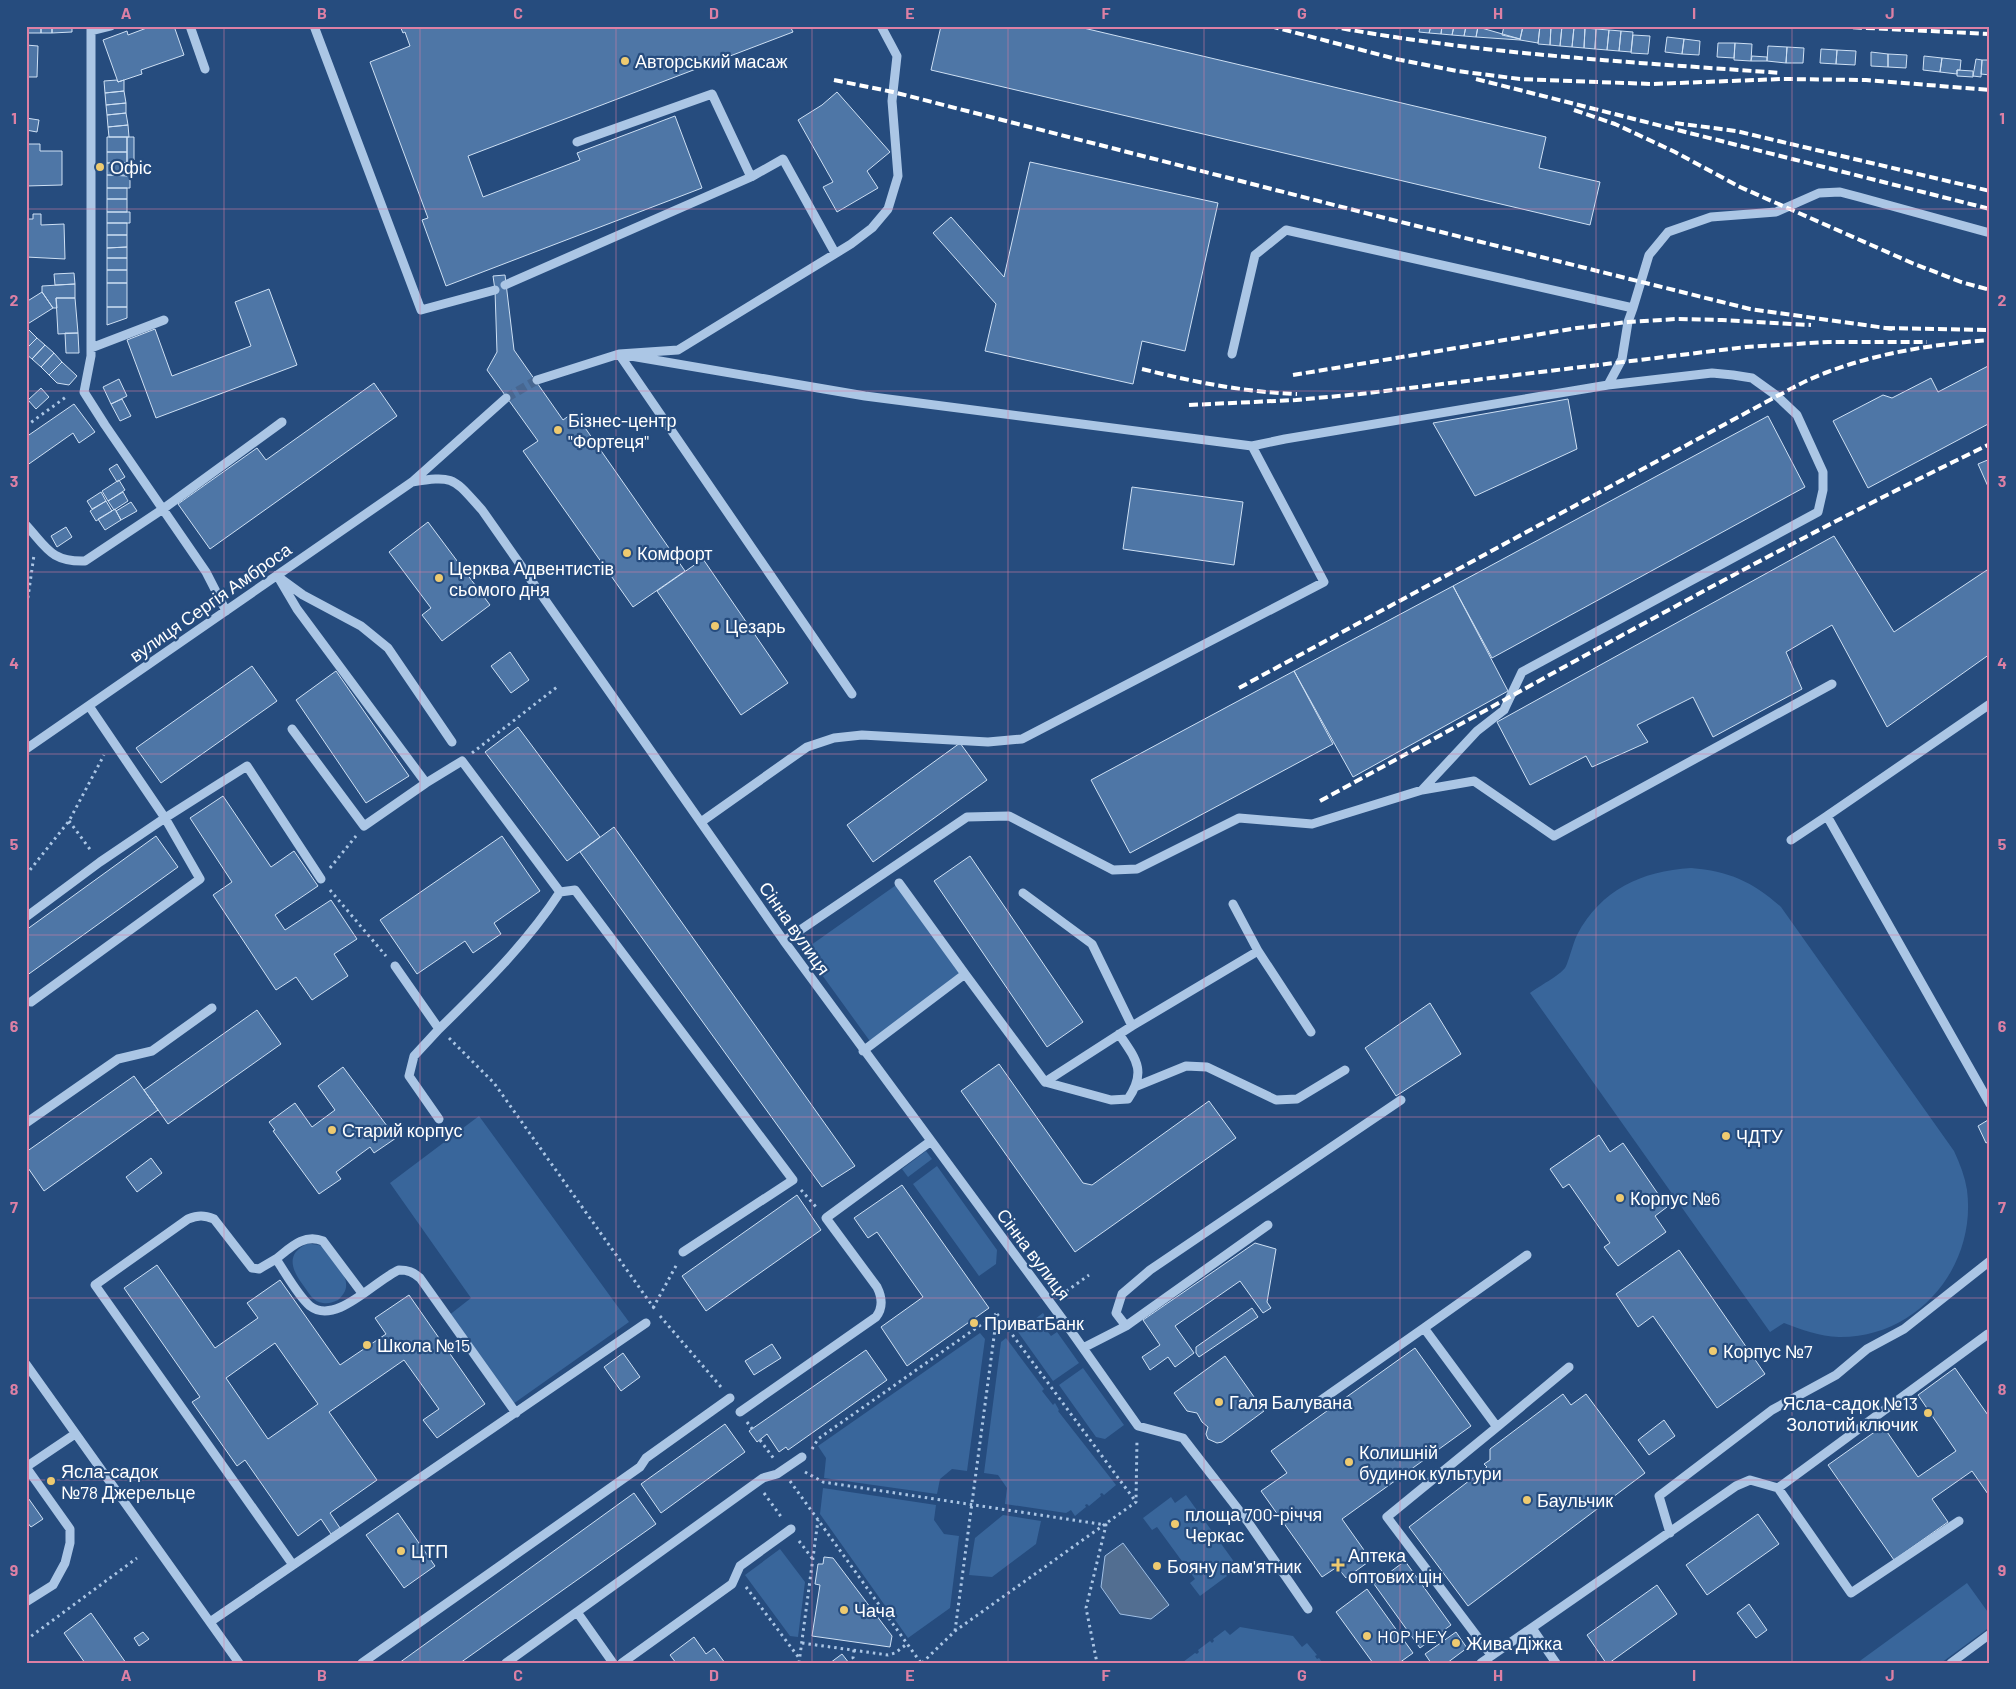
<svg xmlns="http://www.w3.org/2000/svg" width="2016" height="1689" viewBox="0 0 2016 1689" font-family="Barlow,sans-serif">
<rect width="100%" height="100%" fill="#264c7e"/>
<!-- green -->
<path fill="#39669b" d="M1691 868C1729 871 1753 882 1781 907L1954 1151C1960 1164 1965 1177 1967 1190 1977 1267 1917 1338 1839 1337 1819 1336 1802 1330 1784 1323L1770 1332 1530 993C1538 987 1560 975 1565 968 1568 964 1573 943 1577 935 1601 890 1641 871 1691 868Z
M899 883 965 974 872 1044 804 950Z
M479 1116 629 1322 513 1404 448 1316 471 1298 390 1183Z
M926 1151 932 1159 908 1177 902 1169Z
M937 1166 997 1250 996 1264 979 1276 913 1184Z
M307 1244C313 1244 318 1244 323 1247 329 1252 346 1275 346 1283 347 1290 343 1295 338 1300 333 1302 329 1304 323 1303 313 1302 309 1293 303 1285 292 1270 285 1254 307 1244Z
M1043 1313 1045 1316 1039 1320 1051 1336 1057 1332 1079 1363 1053 1381 1018 1332Z
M980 1333 985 1339 967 1471 952 1469 940 1479 937 1494 824 1478 826 1458 818 1446Z
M1006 1338 1044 1389 1042 1391 1053 1405 1055 1403 1059 1410 1058 1411 1116 1485 1104 1495 1102 1493 1100 1494 1101 1496 1089 1506 1087 1504 1085 1505 1086 1507 1075 1516 1071 1510 1066 1513 1005 1504 1007 1488 998 1475 984 1473 1001 1342Z
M1083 1368 1124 1425 1105 1439 1096 1437 1059 1385Z
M823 1488 936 1505 934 1520 944 1534 959 1536 950 1608 908 1638 820 1514Z
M1186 1495 1235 1563 1223 1571 1227 1576 1200 1596 1190 1583 1195 1579 1157 1527 1152 1530 1143 1518 1171 1497 1175 1503Z
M1003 1515 1041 1521 1036 1544 992 1577 969 1575 975 1538Z
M780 1549 805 1582 798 1637 790 1636 745 1575Z
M1967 1583 1990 1615V1627L1941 1663H1857Z
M1240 1627 1293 1636 1302 1647 1307 1643 1317 1655 1315 1656 1317 1659 1319 1658 1323 1663 1183 1662 1195 1653 1197 1654 1199 1652 1198 1650 1210 1641 1212 1643 1214 1641 1213 1639 1225 1630 1230 1635Z"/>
<!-- water -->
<path fill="#526e91" stroke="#a0c0e6" d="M1123 1543 1169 1605 1151 1619 1120 1614 1101 1587 1105 1556Z"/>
<!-- building -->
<path fill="#4e76a6" stroke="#cee0f4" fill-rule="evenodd" d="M27 26H41V33H28Z
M41 26H52V33H41Z
M52 26H72V32L52 33Z
M152 26H174L184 55 141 70 142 74 118 82 103 40 127 31 128 35Z
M400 26H790L793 32 468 156 483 197 580 160 577 153 675 116 702 188 446 286 422 220 428 218 370 62 410 46 405 32 403 33Z
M941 26H1075L1546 137 1539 168 1600 182 1590 225 931 70Z
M1420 26H1431L1429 33 1419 32Z
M1431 26H1442L1441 34 1429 33Z
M1442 26H1454L1452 35 1441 34Z
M1454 26H1466L1464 36 1452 35Z
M1466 26H1478L1476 37 1464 36Z
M1504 26H1523L1520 39 1502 35Z
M1523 26H1540L1538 43 1520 40Z
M1540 26H1551L1550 45 1538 44Z
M1551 26H1562L1560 46 1550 45Z
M1562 26 1574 27 1572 47 1560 46Z
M1478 27 1520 39V40L1476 37Z
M1574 27 1585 28 1584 48 1572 47Z
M1585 28 1596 29 1595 49 1584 48Z
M1596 29 1609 30 1607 50 1595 49Z
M1609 30 1621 31 1619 51 1607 50Z
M1621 31 1633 32 1631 52 1619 51Z
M1633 35 1650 36 1648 54 1631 53Z
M1667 37 1684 39 1682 54 1665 52Z
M1684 39 1700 41 1699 55 1682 54Z
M1718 43H1735L1734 58 1717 57Z
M1735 43 1752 44 1751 61 1734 60Z
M26 45 38 46 37 77H26Z
M1768 46 1787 47 1786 63 1767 61Z
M1787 47 1804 48 1803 63H1786Z
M1821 49 1837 50 1836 64 1820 63Z
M1837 50 1856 51 1855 65 1836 64Z
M1871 52 1888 54V67L1871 66Z
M1888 54 1907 55 1906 68 1888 67Z
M1752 56 1767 57V61H1751Z
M1924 56 1942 58 1940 72 1923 70Z
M1942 58 1961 60 1960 70H1957V74L1940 72Z
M1976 59 1982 60 1981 77 1973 76Z
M1982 60H1990V75L1981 74Z
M1957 70 1973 71V77L1957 76Z
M117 80 118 82 124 80V91L105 93 104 81Z
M124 91 126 103 106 105 105 93Z
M837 92 890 152 867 171 878 188 837 212 823 187 833 182 798 120 822 105Z
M126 103V113L107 115 106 105Z
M126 113 128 125 108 127 107 115Z
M26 118 39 120 37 132 26 130Z
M128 125 129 137H109L108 127Z
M107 137H127V152H107Z
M127 137H134V160L127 163Z
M26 144H40V151H62V185L26 186Z
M107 152H127V163H107Z
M1030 162 1218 203 1185 351 1142 341 1133 384 985 351 996 304 933 233 951 217 1004 277Z
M107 163H127V176L107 175Z
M107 175H130V188H107Z
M107 188H127V199H107Z
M107 199H127V212H107Z
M107 212H130V223H107Z
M33 214H41V225L64 224 65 259 26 257V219H33Z
M107 223H127V235H107Z
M107 235H127V247L107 248Z
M127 247V258H107V248Z
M107 258H127V270H107Z
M107 270H127V283H107Z
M74 273 75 284 55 285 54 274Z
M505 275 514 350 563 420 574 412 685 571 633 607 523 451 538 441 487 370 497 352 495 290 493 276Z
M107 283H127V307H107Z
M75 284V298H56L57 308H53L42 292V286Z
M269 289 297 365 156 418 127 340 155 329 172 376 251 346 235 302Z
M42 292 53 308 26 325V302Z
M56 298H75L78 333 58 334Z
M107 307H127V318L107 325Z
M29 330 37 338 26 349V333Z
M65 333H78L79 353H66Z
M37 338 45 345 32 359 26 354V349Z
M45 345 54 353 41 367 32 359Z
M54 353 62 362 49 375 41 367Z
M62 362 77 376 69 385 57 383 49 375Z
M1990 365V423L1868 488 1833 421 1883 395 1892 398 1931 378 1938 392Z
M119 379 127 396 111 404 103 387Z
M374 383 397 416 210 549 178 504 257 448 266 460Z
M41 388 49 397 36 409 28 400Z
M122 399 131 416 120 421 111 404Z
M1568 399 1577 449 1475 496 1433 423Z
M74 404 95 432 79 443 73 433 26 466V437Z
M1768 416 1805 487 1492 658 1453 586Z
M1990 459V491L1978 464Z
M117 464 125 477 117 482 109 469Z
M119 480 125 490 108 501 102 491Z
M1132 487 1243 502 1234 565 1123 549Z
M101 492 106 501 92 509 87 501Z
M123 492 128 501 114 510 108 501Z
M106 501 112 511 96 521 90 511Z
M131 502 137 511 121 520 116 511Z
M115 509 121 520 105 530 98 519Z
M428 522 490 605 442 641 422 615 431 608 389 552Z
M66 527 72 537 57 547 51 536Z
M1834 536 1894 632 1990 568V654L1887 727 1832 625 1786 652 1802 689 1713 737 1693 697 1637 725 1648 742 1592 767 1586 756 1530 785 1497 722Z
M703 559 788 683 741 715 657 591Z
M1453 586 1508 691 1353 777 1294 671Z
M510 652 529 680 511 693 491 666Z
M252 666 277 701 161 783 136 748Z
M336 671 409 776 366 803 296 700Z
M1294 671 1333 744 1130 853 1091 780Z
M518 727 600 837 567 861 485 752Z
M960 743 987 780 873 862 847 825Z
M223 796 271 867 294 851 318 886 275 915 285 930 331 900 357 939 334 954 348 976 312 1000 296 977 276 990 213 895 232 882 190 818Z
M614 827 855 1166 822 1187 580 852Z
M156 836 178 867 26 976V930Z
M502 836 540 891 494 923 501 934 473 953 465 941 417 974 380 920Z
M970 856 1083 1022 1047 1047 934 881Z
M1430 1003 1461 1054 1396 1096 1365 1048Z
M257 1010 281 1044 168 1124 144 1090Z
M999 1064 1083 1183 1092 1185 1209 1101 1236 1138 1075 1252 961 1091Z
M343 1067 396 1138 374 1153 370 1147 336 1172 341 1179 319 1194 273 1131 275 1130 269 1122 295 1103 312 1127 335 1110 318 1086Z
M134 1076 158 1110 44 1191 26 1165V1152Z
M1988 1120 1990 1141 1986 1143 1978 1126Z
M1599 1135 1610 1152 1623 1143 1667 1207 1655 1216 1666 1232 1618 1266 1604 1247 1610 1243 1569 1184 1563 1188 1550 1169Z
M151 1158 162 1173 137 1192 126 1177Z
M902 1185 989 1308 907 1366 881 1327 923 1297 877 1232 868 1238 854 1218Z
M797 1195 821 1230 706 1311 682 1276Z
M1255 1243 1276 1249 1267 1302 1271 1308 1263 1313 1240 1281 1175 1326 1194 1353 1175 1367 1168 1357 1150 1370 1142 1357 1160 1345 1143 1320Z
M1679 1250 1765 1374 1717 1408 1653 1316 1638 1327 1616 1294Z
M157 1265 215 1348 258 1318 247 1303 280 1280 340 1365 386 1334 375 1318 409 1295 485 1404 437 1438 423 1420 439 1409 404 1360 329 1412 377 1480 330 1513 340 1528 331 1534 321 1519 298 1536 245 1460 237 1466 192 1402 200 1397 124 1288ZM275 1343 318 1404 268 1439 226 1378Z
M1252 1308 1258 1317 1199 1357 1196 1353V1347Z
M772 1344 781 1358 754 1375 745 1361Z
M1415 1348 1471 1426 1342 1519 1371 1560 1346 1578 1337 1567 1322 1577 1261 1491 1287 1473 1271 1451Z
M866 1350 887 1380 788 1450 786 1447 779 1452 767 1434 757 1442 749 1431Z
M623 1353 640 1377 621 1391 604 1367Z
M1225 1356 1264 1411 1222 1442 1217 1443 1208 1439 1206 1434 1208 1427 1202 1422 1197 1413 1187 1411 1174 1393Z
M1955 1368 1990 1418V1497L1972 1471 1932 1499 1948 1522 1894 1560 1828 1465 1883 1426 1918 1477 1956 1451 1918 1395Z
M1563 1394 1571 1405 1586 1394 1645 1473 1468 1606 1409 1527 1487 1467 1484 1464 1490 1460V1449Z
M1664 1420 1675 1436 1649 1455 1638 1440Z
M725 1424 745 1452 661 1513 641 1484Z
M634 1493 656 1524 460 1663H399Z
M26 1495 43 1519 31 1527 26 1521Z
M398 1513 435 1566 404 1588 366 1535Z
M1758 1514 1779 1544 1707 1595 1686 1565Z
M824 1557 833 1558 892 1636 890 1647 812 1636 820 1585 815 1584 818 1564H823Z
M1405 1561 1451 1625 1420 1648 1374 1584Z
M1657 1585 1677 1614 1609 1663H1606L1587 1635Z
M1367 1589 1413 1653 1399 1663H1373L1336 1612Z
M1749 1604 1767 1630 1756 1638 1737 1613Z
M91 1613 126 1663H85L64 1633Z
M143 1632 149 1639 139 1646 134 1638Z
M1456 1632 1467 1648 1447 1663H1431L1425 1654Z
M694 1637 706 1654 714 1648 725 1663H676L670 1655Z
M842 1654 849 1663H830Z"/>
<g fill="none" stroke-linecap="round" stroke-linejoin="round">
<!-- minor-tunnel -->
<path stroke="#476791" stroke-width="9" stroke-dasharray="9 4.5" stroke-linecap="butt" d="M506 398 537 380"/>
<!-- path -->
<path stroke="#abc6e5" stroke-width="3" stroke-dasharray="2.5 4" stroke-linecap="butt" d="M26 426 66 397
M26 611 34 555
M472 753 557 687
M69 821 92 852
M330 868 356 836
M26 875 69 821 104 755
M330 890 386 956
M449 1038 494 1083 656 1311
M801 1190 817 1208
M1061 1295 1089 1275
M653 1308 677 1264
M997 1314 1136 1502
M660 1316 721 1387
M747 1422 753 1430
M760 1440 774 1459
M812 1449 818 1439 996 1314
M805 1472 823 1482 1106 1525 1086 1608 1097 1663
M790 1481 921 1663
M764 1493 782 1518
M799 1541 812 1558
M746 1587 799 1658
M955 1631 997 1314
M26 1640 137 1558
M802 1643 888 1655 895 1653 907 1644
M854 1650 853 1658 856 1663
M799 1663 818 1520
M922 1663 955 1631 1136 1502 1137 1439"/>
<!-- minor -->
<path stroke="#abc6e5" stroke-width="9" d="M91 26V356L84 392 105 425 206 572 226 611
M190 26 205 69
M314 26 421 310 495 290
M91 31 111 26
M577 142 712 94 751 177
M505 285 751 177 783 159 835 253
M1633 308 1649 255 1668 232 1711 217 1776 212 1819 193 1840 192 1859 197 1990 233
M91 348 164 320
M619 354 865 396 1252 446
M619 354 852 694
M1232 354 1255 255 1286 230 1633 308 1628 322 1622 359 1608 385
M537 380 619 354 678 350 851 244 872 228 888 209 898 176 892 101 897 56 881 26
M412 482C455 475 453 478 482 510L784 941 1066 1324 1138 1426 1183 1438 1248 1522 1308 1609
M26 525C47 548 51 562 85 561L163 509 282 422
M277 575 297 609 426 783 462 761 560 892 575 890 793 1180 683 1252
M281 579 303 595 361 626 388 648 452 742
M1990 704 1827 816 1990 1104
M89 706 165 818 247 766 321 879
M292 729 364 826 426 783
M26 749 412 482 506 398
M701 822 807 747 834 738 862 735 988 742 1022 739 1324 582 1252 446 1285 439 1608 385 1712 373 1733 375 1752 378 1777 396 1797 415 1823 472V490L1818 512 1522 672 1504 710 1477 731 1422 790
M1791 840 1827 816
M26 917 100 862 165 818 200 879 31 1002
M784 941 967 817 1009 816 1113 870 1137 869 1239 818 1312 824 1422 790 1474 781 1554 836 1832 684
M1258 951 1311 1032
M395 966 439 1029C483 986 527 943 560 892
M965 974 1045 1082 1132 1026 1092 944 1023 893
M1132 1026 1258 951 1233 904
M863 1051 965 974 899 883
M1045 1082 1111 1100 1128 1099C1147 1071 1136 1059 1119 1034
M1137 1086 1186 1066 1207 1067 1276 1100 1297 1099 1345 1070
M439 1119 409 1076 414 1056 439 1029
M26 1123 118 1059 152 1051 212 1008
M276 1259C290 1248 304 1233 323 1241L362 1293
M1126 1326 1116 1313 1122 1294 1150 1270 1401 1100
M1424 1328 1527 1255
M1083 1348 1126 1326 1268 1225
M26 1364 239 1663
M1317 1403 1424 1328 1497 1427 1387 1517 1491 1655
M740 1412 876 1317C883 1308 882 1297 877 1287L826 1218 931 1141
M1497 1427 1569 1367
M1778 1488 1988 1334
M1670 1533 1659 1496 1772 1410 1836 1375 1867 1349 1904 1329 1990 1261
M293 1565 95 1285 188 1219C198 1215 204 1215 214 1219L252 1268 259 1269 276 1259C285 1272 298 1296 310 1306 336 1326 375 1280 399 1270 408 1270 413 1272 420 1278L516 1413
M26 1602 53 1585 65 1563 70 1543V1529L26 1467 75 1434
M577 1612 613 1663
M210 1622 646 1323
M1532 1628 1556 1663
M362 1663 640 1467 646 1458 730 1398
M506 1663 763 1478 777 1474 802 1457
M622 1663 732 1584 740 1566 791 1529
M1481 1663 1736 1486 1750 1480 1778 1488 1851 1593 1959 1521
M1951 1663 1990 1634"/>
<!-- rail -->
<path stroke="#fff" stroke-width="4" stroke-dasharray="9 4" stroke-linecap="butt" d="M1270 26 1396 59 1457 71 1520 79 1651 84 1783 79 1866 80 1990 90
M1329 26C1478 54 1630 62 1781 73
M1827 26 1990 34
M1476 79 1990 209
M834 80 893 92 1385 218 1750 309 1893 329
M1574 110 1615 124 1675 152 1740 187 1912 263 1961 282 1990 290
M1675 123 1736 131 1990 191
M1886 328 1990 330
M1142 369C1194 382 1244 392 1297 394
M1293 375 1577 328 1628 322 1676 319 1722 320 1811 325
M1189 405 1296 400 1360 394 1746 347 1828 342H1927
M1239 688 1777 396C1793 388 1808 379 1825 373 1877 353 1934 344 1990 340
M1320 801C1543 680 1762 554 1990 444"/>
</g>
<!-- grid -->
<path fill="none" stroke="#dd80a5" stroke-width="1" stroke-opacity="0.55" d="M224 26V1663M420 26V1663M616 26V1663M812 26V1663M1008 26V1663M1204 26V1663M1400 26V1663M1596 26V1663M1792 26V1663M26 209H1990M26 391H1990M26 572H1990M26 754H1990M26 935H1990M26 1117H1990M26 1298H1990M26 1480H1990"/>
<!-- markers -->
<g fill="#eeca70" stroke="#264c7e" stroke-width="2">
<circle cx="625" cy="61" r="5"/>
<circle cx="100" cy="167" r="5"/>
<circle cx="558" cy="430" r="5"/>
<circle cx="627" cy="553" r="5"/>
<circle cx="439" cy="578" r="5"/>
<circle cx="715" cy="626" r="5"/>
<circle cx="332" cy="1130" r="5"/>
<circle cx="1726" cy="1136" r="5"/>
<circle cx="1620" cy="1198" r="5"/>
<circle cx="974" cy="1323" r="5"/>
<circle cx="367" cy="1345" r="5"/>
<circle cx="1713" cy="1351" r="5"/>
<circle cx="1219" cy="1402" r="5"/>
<circle cx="1928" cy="1413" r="5"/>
<circle cx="1349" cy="1462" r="5"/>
<circle cx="51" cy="1481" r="5"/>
<circle cx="1527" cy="1500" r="5"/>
<circle cx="1175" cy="1524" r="5"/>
<circle cx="401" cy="1551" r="5"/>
<path d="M1335.5 1557.5h5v5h5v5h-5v5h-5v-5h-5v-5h5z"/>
<circle cx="1157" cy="1566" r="5"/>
<circle cx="844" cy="1610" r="5"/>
<circle cx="1367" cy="1636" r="5"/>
<circle cx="1456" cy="1643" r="5"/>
</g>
<g text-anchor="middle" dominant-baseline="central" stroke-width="4.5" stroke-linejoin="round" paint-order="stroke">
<!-- poi labels -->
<g font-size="18" fill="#fff" stroke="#264c7e" text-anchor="start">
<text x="635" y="61">Авторський масаж</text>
<text x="110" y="167">Офіс</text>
<text x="568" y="420">Бізнес-центр<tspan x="568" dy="21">"Фортеця"</tspan></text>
<text x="637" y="553">Комфорт</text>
<text x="449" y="568">Церква Адвентистів<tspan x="449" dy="21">сьомого дня</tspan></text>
<text x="725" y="626">Цезарь</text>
<text x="342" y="1130">Старий корпус</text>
<text x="1736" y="1136">ЧДТУ</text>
<text x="1630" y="1198">Корпус №6</text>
<text x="984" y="1323">ПриватБанк</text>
<text x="377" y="1345">Школа №15</text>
<text x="1723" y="1351">Корпус №7</text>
<text x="1229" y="1402">Галя Балувана</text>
<text x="1918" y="1403" text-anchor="end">Ясла-садок №13<tspan x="1918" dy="21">Золотий ключик</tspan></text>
<text x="1359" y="1452">Колишній<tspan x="1359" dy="21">будинок культури</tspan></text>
<text x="61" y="1471">Ясла-садок<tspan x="61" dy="21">№78 Джерельце</tspan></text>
<text x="1537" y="1500">Баульчик</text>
<text x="1185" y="1514">площа 700-річчя<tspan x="1185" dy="21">Черкас</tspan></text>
<text x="411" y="1551">ЦТП</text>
<text x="1348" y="1555">Аптека<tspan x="1348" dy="21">оптових цін</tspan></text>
<text x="1167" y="1566">Бояну пам'ятник</text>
<text x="854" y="1610">Чача</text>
<text x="1377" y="1636">HOP HEY</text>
<text x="1466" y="1643">Жива Діжка</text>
</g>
<!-- street labels -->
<g font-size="18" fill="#fff" stroke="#264c7e">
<text transform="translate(210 602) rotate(-35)">вулиця Сергія Амброса</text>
<text transform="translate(795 928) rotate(55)">Сінна вулиця</text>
<text transform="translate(1034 1254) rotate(53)">Сінна вулиця</text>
</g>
</g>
<!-- border -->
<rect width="2016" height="1689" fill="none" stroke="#264c7e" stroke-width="55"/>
<rect x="28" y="28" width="1960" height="1634" fill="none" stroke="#dd80a5" stroke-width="2"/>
<g font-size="16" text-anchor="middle" font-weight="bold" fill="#dd80a5">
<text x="126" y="19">A</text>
<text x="322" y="19">B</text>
<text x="518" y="19">C</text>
<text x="714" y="19">D</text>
<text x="910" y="19">E</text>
<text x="1106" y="19">F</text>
<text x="1302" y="19">G</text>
<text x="1498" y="19">H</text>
<text x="1694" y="19">I</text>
<text x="1890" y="19">J</text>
<text x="14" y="124">1</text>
<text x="2002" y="124">1</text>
<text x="14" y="306">2</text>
<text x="2002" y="306">2</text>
<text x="14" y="487">3</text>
<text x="2002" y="487">3</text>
<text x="14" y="669">4</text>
<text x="2002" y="669">4</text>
<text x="14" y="850">5</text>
<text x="2002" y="850">5</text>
<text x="14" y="1032">6</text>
<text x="2002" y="1032">6</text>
<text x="14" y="1213">7</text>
<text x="2002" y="1213">7</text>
<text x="14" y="1395">8</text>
<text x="2002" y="1395">8</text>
<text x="14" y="1576">9</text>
<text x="2002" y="1576">9</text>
<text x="126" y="1681">A</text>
<text x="322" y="1681">B</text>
<text x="518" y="1681">C</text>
<text x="714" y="1681">D</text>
<text x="910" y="1681">E</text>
<text x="1106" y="1681">F</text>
<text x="1302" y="1681">G</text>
<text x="1498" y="1681">H</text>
<text x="1694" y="1681">I</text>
<text x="1890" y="1681">J</text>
</g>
</svg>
